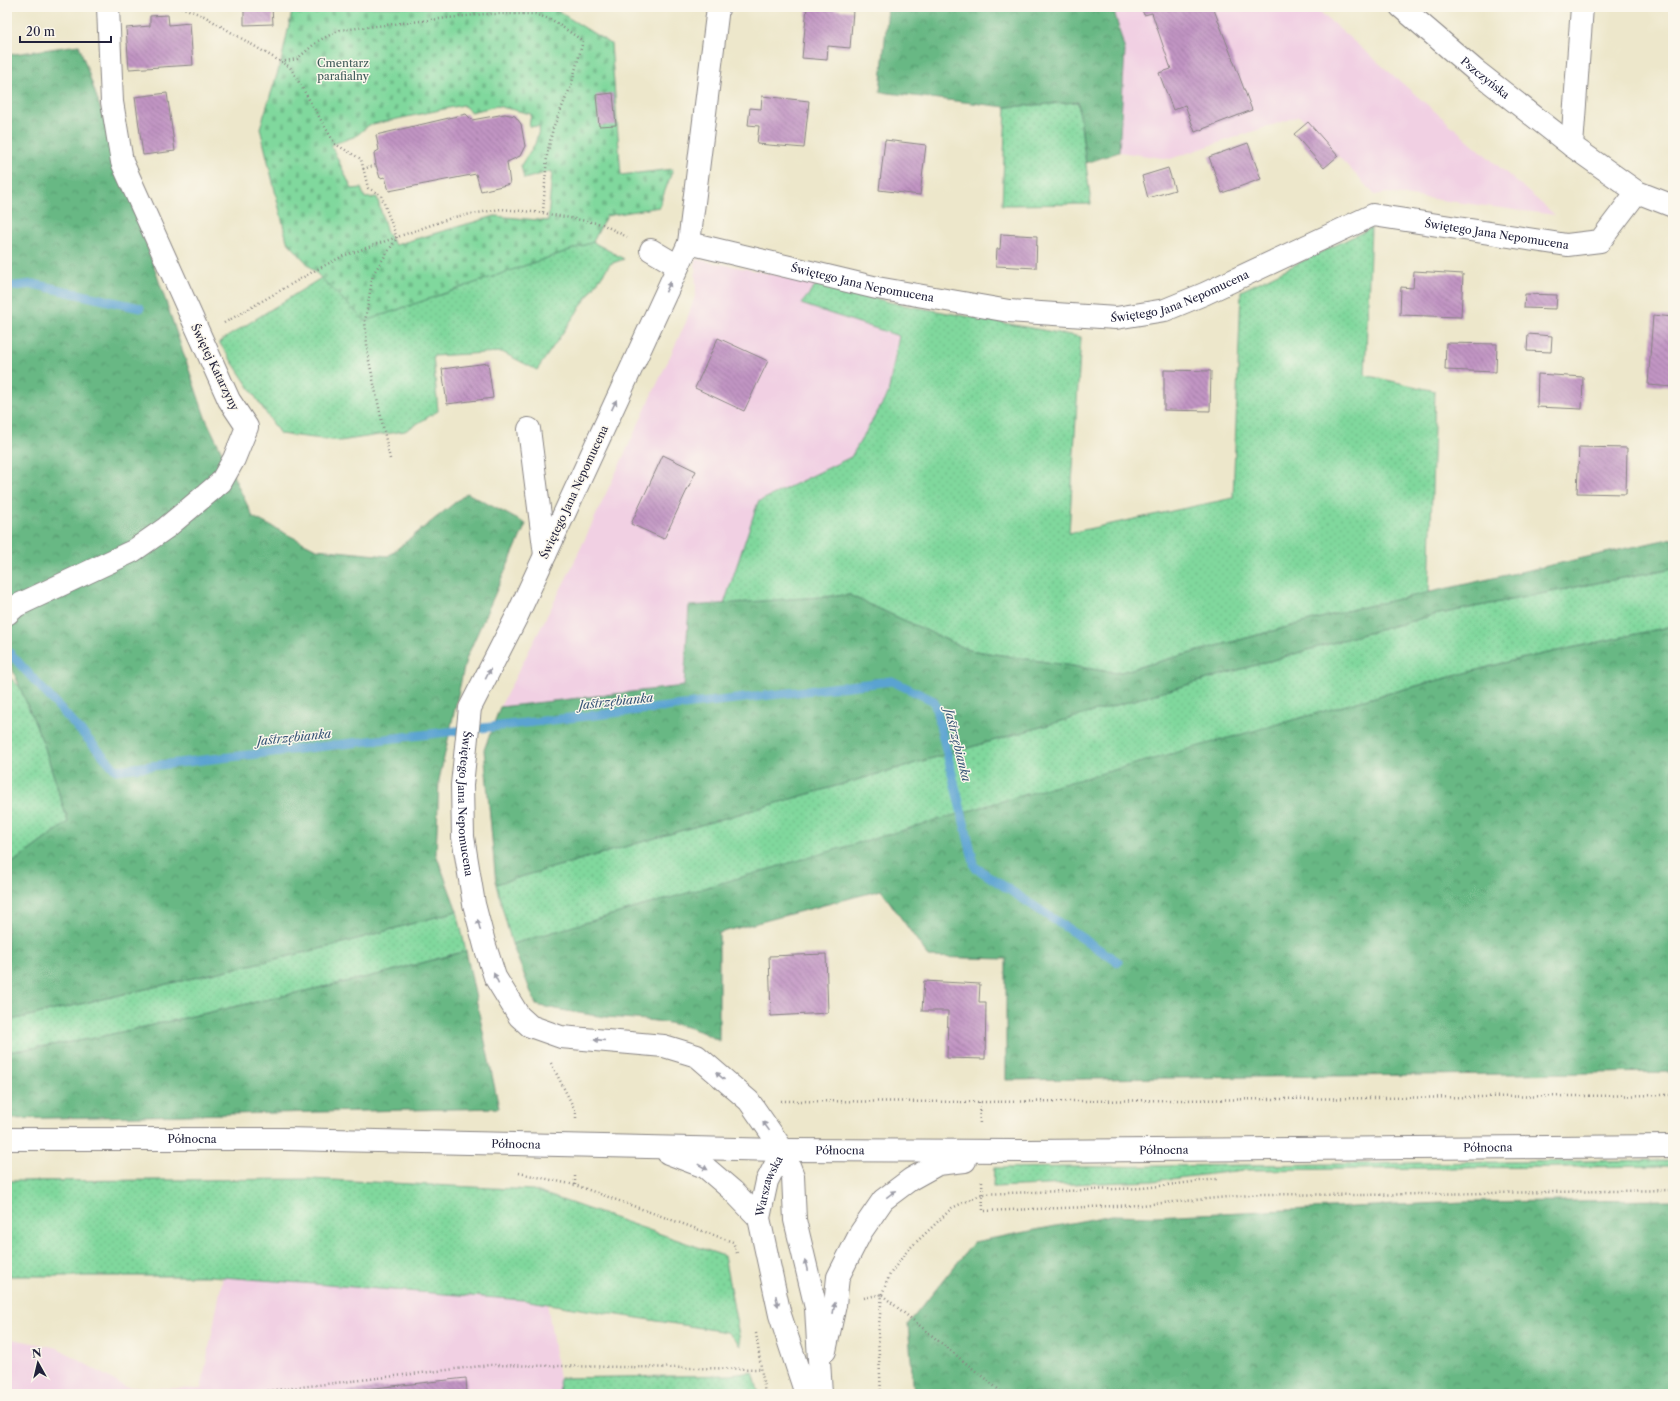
<svg xmlns="http://www.w3.org/2000/svg" width="1680" height="1401" viewBox="0 0 1680 1401" font-family="'Libre Caslon Text',serif">
<defs>
<pattern id="grass-dots" width="8" height="8" patternUnits="userSpaceOnUse"><rect width="8" height="8" fill="#80d89d"/><path d="M2 2h.1M6 6h.1" fill="none" stroke="#6eb988" stroke-width="1.8" stroke-linecap="round"/></pattern>
<pattern id="forest-crowns" width="20" height="18" patternUnits="userSpaceOnUse"><rect width="20" height="18" fill="#68b884"/><path d="M2 6a3 3 0 1 1 6 0M12 15a3 3 0 1 1 6 0" fill="none" stroke="#55956d"/></pattern>
<pattern id="cemetery-stones" width="16" height="16" patternUnits="userSpaceOnUse"><rect width="16" height="16" fill="#80d89d"/><path d="M2 7V4a2 2 0 0 1 4 0v3zM10 15v-3a2 2 0 0 1 4 0v3z" fill="#6eb988"/></pattern>
<pattern id="building-back-hatch" width="6" height="6" patternUnits="userSpaceOnUse"><rect width="6" height="6" fill="#c194c3"/><path d="M-1 5l2 2M0 0l6 6M5-1l2 2" fill="none" stroke="#9c78a0"/></pattern>
</defs>
<rect width="100%" height="100%" fill="#fbf7ec"/>
<filter id="ink" filterUnits="userSpaceOnUse"><feTurbulence type="fractalNoise" baseFrequency=".025" numOctaves="2"/><feDisplacementMap in="SourceGraphic" scale="8" xChannelSelector="R" yChannelSelector="G"/><feConvolveMatrix kernelMatrix="1 2 1 2 8 2 1 2 1" color-interpolation-filters="sRGB"/></filter>
<filter id="wash" filterUnits="userSpaceOnUse"><feTurbulence type="fractalNoise" baseFrequency=".012" numOctaves="4" result="noise"/><feDisplacementMap in="SourceGraphic" scale="16" xChannelSelector="R" yChannelSelector="G"/><feGaussianBlur stdDeviation="0.9" result="paint"/><feColorMatrix in="noise" values="0 0 0 0 0 0 0 0 0 0 0 0 0 0 0 0 0 1.4 0 .05"/><feComposite in="paint" operator="in"/></filter>
<g filter="url(#wash)">
<rect width="100%" height="100%" fill="#ede7cb"/>
<!-- built -->
<path fill="#f1d0e3" d="M1113 7H1314L1555 215 1387 193 1375 195 1300 116 1170 159 1119 152 1125 51Z
M695 259 818 283 802 304 899 336 888 394 851 457 758 502 724 604 689 606 685 686 500 707 569 573 686 322 696 293Z
M224 1271 546 1296 559 1378 730 1375 736 1394H7V1338L58 1348 125 1387 201 1389Z"/>
<!-- grass -->
<path fill="url(#grass-dots)" stroke="#517d6c" d="M1078 102 1091 204 1002 205 1006 107Z
M1371 228 1365 375 1435 391 1429 593 1354 609 1117 673 969 650 849 595 724 604 758 502 851 457 888 394 899 336 801 304 818 283 893 303 1081 337 1069 533 1233 498 1241 291Z
M593 242 624 259 610 264 537 370 502 352 433 356 438 411 405 431 340 441 280 434 219 342 321 278 354 310 379 316Z
M1673 568V626L1511 661 1382 695 512 944 496 884 1353 637 1434 615Z
M7 675 20 687 44 745 68 822 7 867Z
M457 911 466 951 381 974 90 1039 7 1052V1021L332 946Z
M1673 1160V1166L1243 1170 1153 1181 993 1187 994 1168Z
M311 1179 533 1190 724 1256 741 1346 727 1332 523 1300 210 1276H7V1181Z
M753 1372 759 1394H560L559 1378 730 1375Z"/>
<!-- forest -->
<path fill="url(#forest-crowns)" stroke="#456d60" d="M888 7H1113L1125 51 1119 152 1086 163 1078 102 1006 107 880 92Z
M79 45 205 417 253 517 316 549 388 556 467 493 526 524 466 659 439 780 436 854 457 911 332 946 7 1021V867L68 822 44 745 7 656V55Z
M1673 538V568L1434 615 1353 637 496 884 484 750 500 707 684 686 689 606 849 595 969 650 1117 673 1354 609Z
M1673 626V1072L1006 1080V959L929 957 881 890 719 933V1041C685 1020 645 1020 606 1017 582 1014 560 1010 536 1005L512 944 1006 800 1382 695 1511 661Z
M466 951 499 1108 7 1119V1052L90 1039 381 974Z
M1673 1200V1394H914L908 1324 974 1242 1112 1215 1154 1216 1464 1202Z"/>
<!-- cemetery -->
<path fill="url(#cemetery-stones)" stroke="#517d6c" fill-rule="evenodd" d="M293 7H551L611 44 621 175 673 169 659 207 606 216 593 242 365 321 314 271 287 241 260 128 281 62ZM463 105 471 112 497 106 531 114 529 126 540 127 535 144 521 165 524 179 552 171 548 221 495 216 395 245 387 233 377 197 365 198 361 188 352 189 331 145 356 136 369 125Z"/>
<g fill="none" stroke-linecap="round" stroke-linejoin="round">
<!-- stream -->
<path stroke="#5aa3d1" stroke-width="9" d="M7 287 33 284 140 308
M7 650 116 770 892 681 934 701 975 867 1118 962"/>
</g>
<g id="blocks">
<!-- building -->
<path fill="url(#building-back-hatch)" d="M244 7H272L273 24 244 25Z
M807 7 853 11 850 48 828 46 827 60 802 58Z
M1141 7H1204L1205 9 1213 7 1252 110 1195 132 1185 105 1173 110 1159 73 1171 69 1152 13 1144 15Z
M168 15 169 25 190 23 193 65 129 69 126 28 150 26V16Z
M167 93 175 151 143 155 135 97Z
M613 93 616 125 599 126 596 95Z
M762 96 809 101 804 148 757 144 759 126 748 125 750 108 761 109Z
M466 114 472 120 505 114 515 116 521 124 525 146 520 156 507 162 510 184 481 191 476 174 389 191 385 177 380 178 376 165 374 153 379 150 376 135Z
M1308 122 1338 156 1324 168 1294 134Z
M885 140 926 145 920 195 879 190Z
M1248 143 1261 179 1222 193 1209 157Z
M1168 168 1175 190 1148 198 1142 176Z
M1001 234 1037 236 1036 268 996 266 997 249H1000Z
M1414 271 1463 274 1461 317 1400 315 1401 287 1413 288Z
M1525 294 1557 295 1556 309 1524 308Z
M1653 315 1673 317V387L1648 385Z
M1528 334 1552 336 1551 352 1527 351Z
M718 338 768 361 744 411 695 388Z
M1446 343 1497 344 1496 372 1445 370Z
M488 363 493 398 447 404 442 369Z
M1164 370 1211 371 1210 411 1164 410Z
M1538 374 1583 377 1582 409 1537 407Z
M1579 447 1627 448 1626 494 1577 493Z
M663 455 696 471 664 539 631 524Z
M826 954 828 1013 771 1016 769 956Z
M924 981 980 984 979 1002H986L985 1059 947 1058 948 1011H922Z
M466 1378 467 1394H329V1393Z"/>
</g>
</g>
<g filter="url(#ink)">
<use href="#blocks" fill-opacity="0" stroke="#888483" stroke-width="1"/>
<g fill="none" stroke-linecap="round" stroke-linejoin="round">
<defs>
<g id="minor">
<path id="s1" d="M718 7 689 243 518 614 470 708 462 785 463 837 474 904 485 946 495 977 519 1016 530 1026 561 1037 664 1046 697 1056 749 1101 783 1150"/>
<path id="s2" d="M1401 7 1476 71 1572 146 1637 192 1673 206"/>
<path d="M1572 146 1582 7"/>
<path id="s3" d="M689 243 877 288 1009 311 1116 318 1165 310 1204 294 1373 215 1567 245 1600 241 1637 192"/>
<path d="M651 250 678 266"/>
<path d="M529 429 545 555"/>
<path d="M7 614 16 606 133 551 166 528 221 482 234 459 247 427 229 400 122 162 112 102 108 7"/>
<path id="s4" d="M7 1139H285L783 1150 1028 1151 1673 1146"/>
<path d="M668 1153 705 1167 733 1191 759 1218"/>
<path d="M825 1351 835 1305 838 1277 861 1232 883 1200 911 1179 938 1164 965 1161"/>
<path id="s5" d="M806 1394 780 1315 759 1218 767 1181 783 1150 793 1176 795 1220 816 1308 821 1394"/>
</g>
</defs>
<!-- minor casing -->
<use href="#minor" stroke="#888483" stroke-width="24"/>
<!-- path -->
<path stroke="#888483" stroke-width="2.5" stroke-dasharray="1 3" stroke-linecap="butt" d="M181 7 204 16 281 62
M1369 7 1374 12
M363 169 376 165
M397 238 381 195 368 188 361 159 335 144 290 67 281 62 297 59 318 41 340 30 484 14H535L552 20 583 41 571 86 553 128 547 155 543 213
M224 323 314 271 343 256 454 217 501 209 543 213 602 224 627 237
M390 459 368 356 365 321 373 274 397 238
M551 1063 576 1112V1118
M781 1101 979 1102 1673 1095
M979 1102 980 1125
M519 1173 575 1185 733 1242 737 1253
M982 1181 983 1211 1141 1205 1261 1194 1361 1195 1673 1190
M575 1185V1173
M882 1295 1004 1394
M864 1298 882 1294
M756 1333 765 1394
M240 1394 490 1365 761 1369
M881 1394 878 1336 882 1294 890 1274 907 1251 952 1208 982 1194 1143 1188 1217 1179"/>
<!-- minor -->
<use href="#minor" stroke="#fff" stroke-width="22"/>
</g>
<!-- one-way arrows -->
<defs><path id="oneway-solid" d="M-6-.8H1V-3.2L6.5 0L1 3.2V.8H-6Z"/></defs>
<g fill="#9c9ca7">
<use href="#oneway-solid" transform="translate(668 287) rotate(-65)"/>
<use href="#oneway-solid" transform="translate(614 405) rotate(-65)"/>
<use href="#oneway-solid" transform="translate(488 674) rotate(-63)"/>
<use href="#oneway-solid" transform="translate(479 925) rotate(-104)"/>
<use href="#oneway-solid" transform="translate(496 978) rotate(-116)"/>
<use href="#oneway-solid" transform="translate(599 1040) rotate(-175)"/>
<use href="#oneway-solid" transform="translate(720 1076) rotate(-139)"/>
<use href="#oneway-solid" transform="translate(766 1126) rotate(-125)"/>
<use href="#oneway-solid" transform="translate(703 1167) rotate(29)"/>
<use href="#oneway-solid" transform="translate(891 1194) rotate(-37)"/>
<use href="#oneway-solid" transform="translate(806 1265) rotate(-103)"/>
<use href="#oneway-solid" transform="translate(777 1301) rotate(78)"/>
<use href="#oneway-solid" transform="translate(834 1308) rotate(-80)"/>
</g>
</g>
<g text-anchor="middle" dominant-baseline="central" stroke-width="3" stroke-linejoin="round" paint-order="stroke">
<!-- park labels -->
<g font-size="11" fill="#3e5958" stroke="#fbf7ec">
<text x="343" y="63">Cmentarz<tspan x="343" dy="13">parafialny</tspan></text>
</g>
<!-- street labels -->
<g font-size="11" fill="#22223b" stroke="#fbf7ec">
<text stroke="none"><textPath href="#s2" startOffset="110">Pszczyńska</textPath></text>
<text stroke="none"><textPath href="#s3" startOffset="838">Świętego Jana Nepomucena</textPath></text>
<text stroke="none"><textPath href="#s3" startOffset="178">Świętego Jana Nepomucena</textPath></text>
<text stroke="none"><textPath href="#s3" startOffset="502">Świętego Jana Nepomucena</textPath></text>
<text transform="translate(215 367) rotate(64)">Świętej Katarzyny</text>
<text transform="translate(574 492) rotate(-65)">Świętego Jana Nepomucena</text>
<text stroke="none"><textPath href="#s1" startOffset="848">Świętego Jana Nepomucena</textPath></text>
<text stroke="none"><textPath href="#s4" startOffset="185">Północna</textPath></text>
<text stroke="none"><textPath href="#s4" startOffset="509">Północna</textPath></text>
<text stroke="none"><textPath href="#s4" startOffset="1481">Północna</textPath></text>
<text stroke="none"><textPath href="#s4" startOffset="1157">Północna</textPath></text>
<text stroke="none"><textPath href="#s4" startOffset="833">Północna</textPath></text>
<text stroke="none"><textPath href="#s5" startOffset="216">Warszawska</textPath></text>
</g>
<!-- water labels -->
<g font-size="12" font-style="italic" fill="#385677" stroke="#fbf7ec">
<text transform="translate(616 701) rotate(-6)">Jastrzębianka</text>
<text transform="translate(294 737) rotate(-6)">Jastrzębianka</text>
<text transform="translate(958 745) rotate(76)">Jastrzębianka</text>
</g>
</g>
<!-- margin -->
<rect width="1680" height="1401" fill="none" stroke="#fbf7ec" stroke-width="24"/>
<!-- north arrow -->
<g transform="translate(38 1363) rotate(352)" stroke="#fbf7ec" stroke-width="3" paint-order="stroke">
<path d="M0-3L7 15L0 10L-7 15Z" fill="#22223b"/>
<text y="-6" font-size="11" font-weight="bold" text-anchor="middle" fill="#22223b">N</text>
</g>
<!-- scale -->
<path d="M20 36v6h91v-6" fill="none" stroke="#22223b" stroke-width="2"/>
<text x="26" y="36" font-size="12" fill="#22223b" stroke="#fbf7ec" stroke-width="3" paint-order="stroke">20 m</text>
</svg>
